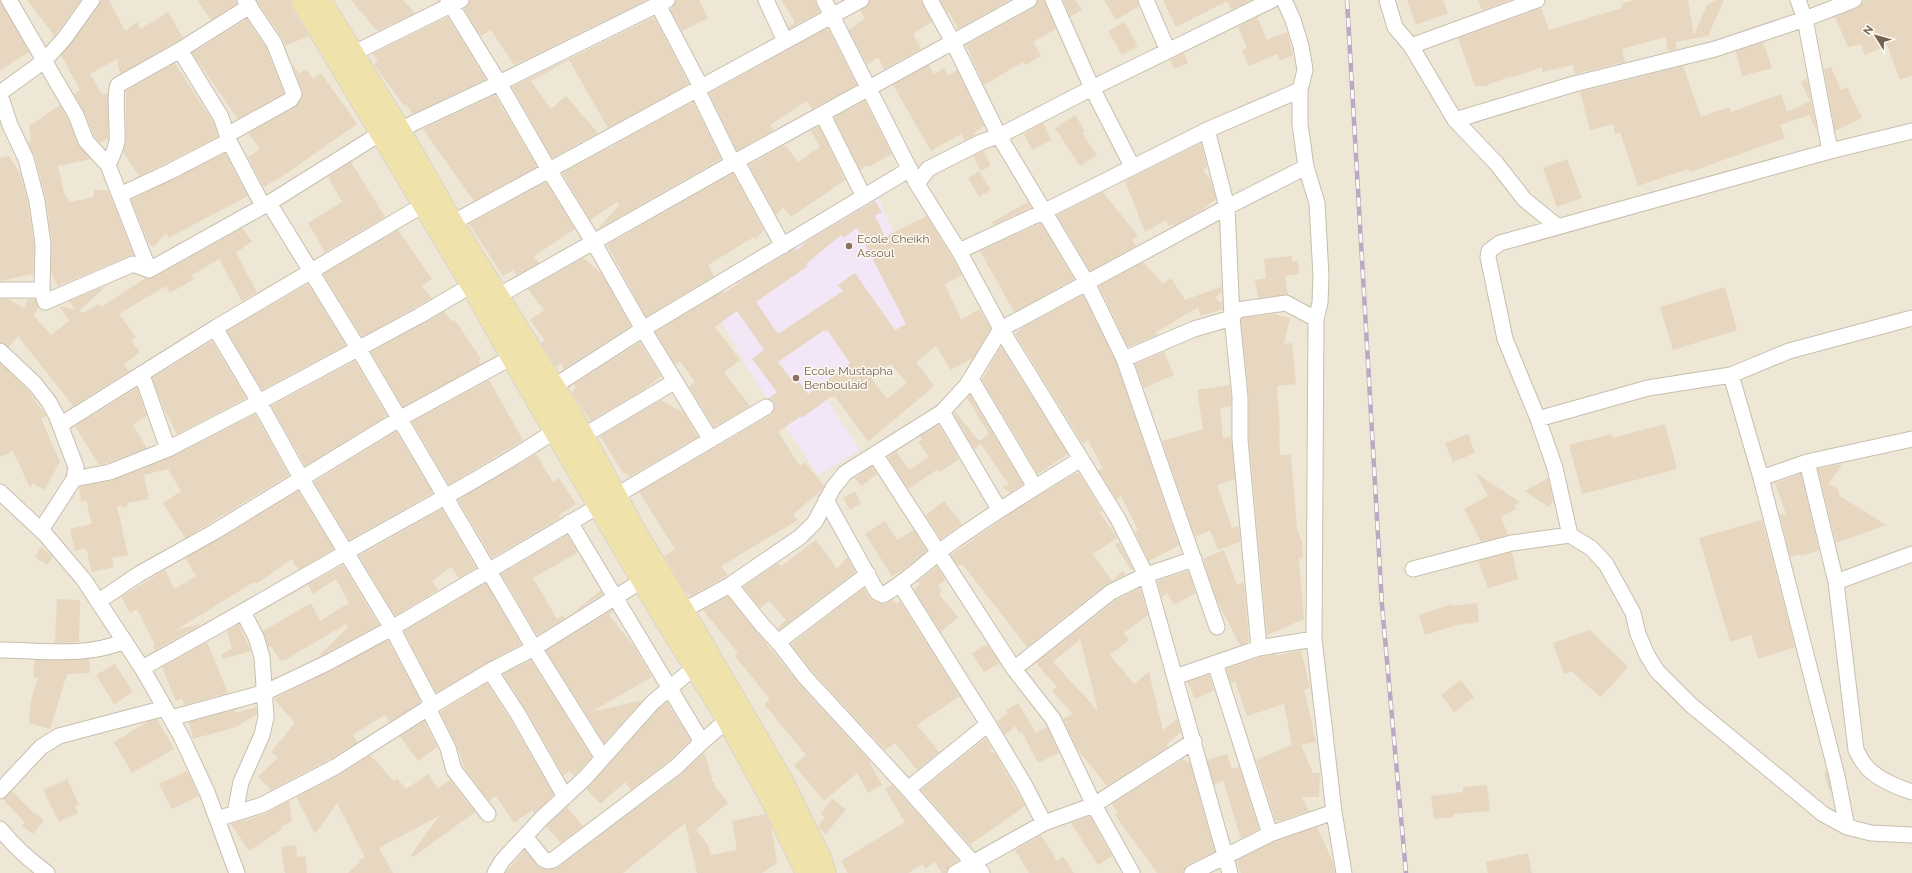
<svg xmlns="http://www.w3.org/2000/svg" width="1912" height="873" viewBox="0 0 1912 873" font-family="Raleway,sans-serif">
<rect width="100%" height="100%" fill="#faf6ea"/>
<!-- residential -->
<path fill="#eee7d6" d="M0 0H1912V873H0Z"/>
<!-- education -->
<path fill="#f3e6f7" d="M878 197 932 320 820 389 860 450 818 475 746 366 710 300Z"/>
<!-- building -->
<path fill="#e7d6c0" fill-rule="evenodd" d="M0 0 29 52 0 70Z
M27 0H81L53 38 52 36 54 35Z
M101 0H109L125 31 137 22 141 29 168 12 183 38 120 74 117 59 90 74 102 95 108 92V138L100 143 94 136 84 112 74 94 80 90 61 55 99 5Z
M197 0H236L237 4 195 30 211 20Z
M256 0H290L291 6 309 36 285 46 282 38Z
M351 0H403L415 13 377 31Z
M470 0H644L645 1 514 65 491 30 481 36 464 9 468 5Z
M676 0H699L708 18 682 31 670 9 674 5Z
M781 0H815L820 12 789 29 788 27 794 23 793 21 794 20Z
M870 0H921L932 22 913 34 921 49 884 69 878 57 867 65 849 30 865 18 860 11 868 5Z
M940 0H1010L958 29 949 12 947 13Z
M1038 0H1044L1056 29 1033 42 1041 56 1026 65 1023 62 984 85 966 45 1033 8Z
M1063 0H1075L1082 10 1070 17Z
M1104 0H1137L1139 6 1116 20Z
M1163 0H1249L1250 1 1231 10 1227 1 1176 27Z
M1407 0H1443L1448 13 1416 25Z
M1478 0H1510L1482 10Z
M1636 0H1688L1694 35 1707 5 1717 0H1724L1708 36 1675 42 1677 49 1668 51 1666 37 1622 49 1625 62 1575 74 1573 65 1543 72 1542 67 1511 78V76L1485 86H1475L1458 38 1541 8 1549 30 1622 8 1621 4Z
M1865 0H1912V75L1900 80 1887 45 1865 55 1861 44 1848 47 1835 17 1858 8Z
M448 17 486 79 413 114 406 104 404 106 374 64 378 61 372 54Z
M654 17 689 84 608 128 569 60 531 81 551 109 566 96 598 133 552 158 512 87Z
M1257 17 1267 40 1287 32 1293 55 1280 61 1277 54 1249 66 1242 50 1247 48 1238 27Z
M247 19 266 47 284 93 238 119 192 53Z
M1124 22 1138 46 1122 55 1108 31Z
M828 28 857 85 812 109 807 101 770 125 774 130 737 151 709 93Z
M1763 42 1772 68 1742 76 1736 51Z
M1184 53 1188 63 1174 69 1170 60Z
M175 63 213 122 218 137 139 176 123 152 126 141V91Z
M292 63 299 74 306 69 313 79 321 73 357 124 280 178 263 187 248 157 260 149 248 133 294 108 301 99 302 91Z
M929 65 934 74 944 68 948 76 957 70 984 126 974 133 975 135 965 140 961 134 931 151 893 85Z
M1683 66 1701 117 1729 107 1731 112 1781 94 1787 112 1810 101 1801 82 1807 78 1817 132 1809 115 1780 125 1785 138 1690 172 1688 169 1638 186 1620 132 1615 134 1613 124 1590 130 1580 92Z
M1831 67 1841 90 1847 87 1862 118 1835 131 1824 70Z
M495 95 537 167 474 201 423 129Z
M865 101 892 154 869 167 867 165 860 170 834 117Z
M693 102 721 159 598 229 619 205 617 202 590 220 562 173 611 147 612 148 617 143Z
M60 105 68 119 78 144 91 159 58 166 64 193 70 202 94 197V190H108L134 256H129L58 286 54 280 51 270 52 243 46 199 35 157 28 143 31 140 29 126Z
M1075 115 1085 131 1082 133 1097 155 1080 166 1055 128Z
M1043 123 1051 140 1032 150 1024 134Z
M819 126 845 180 791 217 783 207 776 215 749 165 785 145 798 162 820 147 811 131Z
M1201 143 1207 167 1203 170 1210 179 1216 199 1202 210 1174 226 1173 224 1169 226 1166 220 1145 232 1125 181Z
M983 151 991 166 981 171 973 156Z
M225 153 248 196 168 238 166 233 154 247 149 244 131 200Z
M9 156 20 173 28 203 34 245 33 274 0 281V158Z
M1567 159 1582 198 1557 207 1543 168Z
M351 162 385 217 325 252 308 223 342 202 328 177Z
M979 171 991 190 979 197 968 178Z
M733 173 764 230 755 240 754 237 708 265 714 276 646 317 607 245Z
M546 182 575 229 534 256 539 263 517 275 513 270 503 276 469 224Z
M1103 192 1138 236 1132 239 1136 246 1090 271 1057 215Z
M875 201 882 212 875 216 885 237 927 216 962 275 945 284 961 320 979 309 991 329 972 360 970 359 951 370 936 346 916 362 934 386 868 442 835 396 833 398 832 396 802 418 801 416 778 432 800 466 805 462 824 486 821 491 793 514 798 520 721 566 728 575 691 596 685 591 664 556 675 549 639 492 771 415 775 407 774 402 768 399 777 392 752 359 764 350 737 311 715 327 740 360 724 372 750 406 714 427 689 387 695 382 680 361 675 364 655 332 723 291 724 293 752 274 795 248 797 250 810 239ZM857 228 906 324 895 330 855 273 838 285 843 291 778 334 756 302 808 266 806 264 841 235 843 238ZM824 330 825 332 827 330 850 363 808 394 799 382 795 384 778 362ZM891 364 907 383 887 399 872 379Z
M1028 202 1031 207 994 225 992 222Z
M1041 223 1074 279 1014 312 980 251Z
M242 228 252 241 236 253 257 292 242 301 219 259 192 275 194 279 170 293 166 286 119 314 136 337 131 341 140 352 124 364 129 371 73 406 18 336 9 347 0 342V299H8L24 308 28 299H35L38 307 34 316 51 335 69 321 60 306 75 310 69 301 106 286 79 311 84 313 98 304 101 307 146 278H153Z
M398 230 432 279 422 286 432 298 362 337 323 274Z
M1292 256V261H1298L1299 274 1285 276 1288 295 1258 298 1255 280 1266 278 1264 259Z
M583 258 601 273 631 326 564 369 561 363 556 367 541 343 545 340 530 320 544 310 528 289Z
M1143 262 1163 284 1171 278 1185 300 1221 287 1222 293 1216 296 1218 301 1222 302 1223 309 1201 316 1198 307 1156 332 1157 335 1128 347 1099 286Z
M308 284 346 345 262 390 227 331Z
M1725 287 1737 330 1673 350 1660 307Z
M1083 295 1116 362 1179 545 1149 561 1135 532 1138 530 1121 496 1117 500 1098 470 1103 469 1088 440 1083 444 1015 334 1023 327Z
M444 312 453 322 455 320 481 359 479 361 481 364 403 407 371 352Z
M1273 314 1290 318 1284 344 1292 343 1296 384 1277 386 1280 430H1279L1280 455H1291L1297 529 1302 541 1303 557 1299 559 1304 619 1267 635 1249 440V395L1241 320 1242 318Z
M212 341 246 398 177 434 163 407 152 378Z
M640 342 661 376 643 390 591 421 572 393 576 387 574 384Z
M1001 346 1068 454 1038 474 982 380Z
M1164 352 1174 375 1144 388 1135 364Z
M355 361 387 416 305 466 271 406Z
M0 363 28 390 46 416 41 418 60 462 44 490 33 483 30 488 13 451 0 457Z
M489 380 523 440 449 485 412 422Z
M1230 385 1231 406 1220 408 1223 438 1231 436 1235 479 1217 485 1232 528 1239 526 1240 542 1218 550 1210 530 1195 537 1162 441 1203 429 1197 390Z
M137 388 147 416 133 425 147 448 107 463 99 465 75 426Z
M970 395 1023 484 1010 493 1002 486 1009 485 981 444 974 449 953 413 955 411 979 441 989 434 967 398Z
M661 400 680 411 682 410 698 437 629 477 626 473 624 474 600 436Z
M255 414 289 475 185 538 163 503 181 491 168 469 144 475 149 499 127 503V507L117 506 128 555 112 558 114 567 92 572 86 548 75 551 70 529 92 524 86 500 81 502 79 487 113 480 171 457Z
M1665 424 1677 469 1582 494 1569 445 1611 434 1612 438Z
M939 425 959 459 940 472 938 469 908 489 888 457 896 451 909 470 929 457 918 442 922 439 920 436Z
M396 431 433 493 349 540 314 482Z
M1468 434 1475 453 1453 462 1445 443Z
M536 454 553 482 559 478 576 504 559 515 560 518 492 558 458 500Z
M1842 464 1829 484 1838 489 1840 496 1886 525 1836 543 1818 469Z
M872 466 877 474 861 486 855 478Z
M1079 473 1102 511 1100 513 1117 538 1093 554 1112 581 1123 571 1125 575 1105 585 1027 647 963 565H957L951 555 1020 507 1074 474Z
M1476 473 1520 502 1514 505 1516 509 1501 517 1508 535 1481 542 1464 509 1488 496Z
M1801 474 1819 550 1801 556V554L1790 557 1780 515 1786 514 1775 483Z
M1548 478 1553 500 1549 507 1525 491Z
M298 491 334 549 298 570 292 559 256 584 254 582 176 630 200 624V625L155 650 153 646 155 645 137 609 130 613 121 597 165 570 174 589 196 576 185 558Z
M855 491 861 503 850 510 843 498Z
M944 501 962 524 941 539 926 515Z
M442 509 476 568 459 578 451 567 432 581 438 590 395 616 359 556Z
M1762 520 1795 647 1758 659 1751 635 1730 642 1699 538Z
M885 521 897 540 914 530 927 551 905 568 892 576 865 534Z
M567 535 578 552 533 578 557 619 563 615 565 618 537 635 501 574Z
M816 540 837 569 847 557 856 572 779 630 777 628 786 620 769 601 760 608 743 587 778 563 781 566Z
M1119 542 1133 569 1131 570 1115 545Z
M41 547 53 557 47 565 35 557Z
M1224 550 1237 585 1243 582 1244 585 1249 642 1238 646 1240 645 1217 601 1203 559Z
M1512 552 1518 579 1488 588 1478 561Z
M343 565 379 625 317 658 348 627 346 624 285 660H280L271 646 268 647 263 631 311 603 320 621 349 603 336 579 313 594 308 585Z
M937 566 945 580 938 586 942 591 939 594 958 617 941 632 914 590 920 584 917 582Z
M1188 571 1196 593 1174 605 1167 593 1162 597 1157 581Z
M486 583 521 644 436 693 404 631Z
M864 588 869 597 879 603 884 604 893 600 896 604 900 601 968 709 959 697 917 725 939 752 917 770 895 743 885 750 812 671 791 644Z
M1140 588 1148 615 1124 633 1129 640 1110 655 1134 684 1149 672 1163 730 1177 719 1181 732 1166 745 1168 747 1107 786 1077 749 1063 719 1073 714 1052 691 1057 687 1036 663 1116 600ZM1080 639 1098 711 1053 662Z
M601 590 603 594 574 612Z
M728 596 798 683 871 762 870 763 882 785 868 793 857 773 824 801 794 765 806 755 764 704 770 699 735 656 738 653 703 610Z
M57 599 80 600 79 642 55 643Z
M1477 603 1479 622 1457 625 1425 635 1419 615 1452 604 1453 606Z
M612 610 613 611 609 615 635 648 652 677 591 712 643 700 604 743 546 651Z
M239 624 251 651 222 659 221 655 232 649 227 631Z
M1590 630 1628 667 1601 697 1571 671 1564 674 1553 643Z
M388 640 421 702 390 722 385 715 352 735 358 742 330 759 288 781 286 778 287 782 271 790 258 776 278 758 271 752 295 723 274 699Z
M207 642 228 693 184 705 182 699 176 701 162 667Z
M987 644 1000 663 984 672 972 653Z
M1301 650 1310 688 1304 689 1316 742 1301 745 1313 773H1320L1319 797H1302L1309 811 1276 822 1256 760 1292 745 1284 704 1247 716 1235 681 1231 683 1226 669 1261 657 1276 654V656Z
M89 659 90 673 67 674 50 729 29 723 31 700 38 678 33 677 35 660Z
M531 660 592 757 574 776 570 771 563 775 526 710 503 674Z
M115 664 133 692 114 704 96 675Z
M1209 675 1214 690 1195 699 1187 682Z
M1461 680 1474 697 1454 712 1441 695Z
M487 683 510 719 554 795 534 813 532 810 514 823 496 796 489 801 465 769 456 744 440 712Z
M667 702 691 740 670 760 631 790 625 782 600 804 586 789 659 708Z
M1018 703 1036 733 1047 727 1059 753 1038 763 1022 732 1020 734 1015 726 1005 735 997 721 1008 714 1006 710Z
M256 707 257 714 236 727 193 739 189 722 234 710 236 713Z
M157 719 174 749 132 773 114 742 149 721Z
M424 721 437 747 418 761 400 736Z
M986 738 992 749 990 751 995 753 1025 806 971 844 975 851 921 790Z
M704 753 706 757 712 780 716 784 714 785 728 803 696 830 708 845 711 855 737 850 732 821 765 814 771 826 777 863 762 873H697L685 823 623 873H505L525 850 539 867 548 870 558 867 681 774Z
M1227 754 1232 769 1239 766 1259 829 1241 839 1223 780 1214 785 1207 760Z
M370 755 394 781 397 778 406 789 428 774 438 789 450 780 475 812 413 857 411 855 439 816 379 848 393 873H348L360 862 359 860 365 857 337 803 315 834 296 797 339 775Z
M1183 759 1190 763 1215 852 1188 865 1183 873H1157L1115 815 1118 813 1112 804Z
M187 771 199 796 172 809 159 784Z
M1827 772 1831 790H1829L1824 773Z
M67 779 79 804 75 807 78 813 59 822 43 790Z
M892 785 959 860 950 865 946 873H942L935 862 925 869 923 864 908 873H848L841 861 905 822 885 789Z
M1487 785 1490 811 1453 814 1454 817 1434 819 1431 796 1463 792V787Z
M12 791 33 813 34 812 44 820 33 834 22 825 25 823 3 799Z
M832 799 846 809 826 834 818 826 825 817 821 814Z
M289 801 292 821 281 827 282 829 249 851 231 824 265 814Z
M567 807 583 826 561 843 546 826Z
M1090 816 1112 856 1098 865 1071 823Z
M1317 827 1333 862 1335 873H1241L1236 861 1273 842Z
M1041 835 1057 861 1063 856 1074 873H1029L1015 850Z
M296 845 297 857 305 856 307 873H285L281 847Z
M1528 853 1532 873H1488L1486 862Z"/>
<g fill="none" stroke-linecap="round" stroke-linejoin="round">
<defs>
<path id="street" d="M9 0 59 86 76 115 86 141 108 165 149 270
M448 0 499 83 549 170 594 243 643 329 711 440
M766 0 785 41
M824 0 917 184 959 251 1001 329 1118 519 1146 575 1230 873
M930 0 953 42 999 136 1087 283 1124 359 1217 627
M1053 0 1092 88 1132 166
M1146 0 1168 51
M1387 0 1395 27 1411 46 1455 120 1496 163 1524 199 1557 226
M1798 0 1805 19 1830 151
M658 5 701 87
M1411 46 1537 0
M180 50 221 117 229 141 263 206
M344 58 461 0
M697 89 733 163
M0 93 44 61 64 39 92 0
M0 94 10 125 26 159 37 201 43 244 42 290
M823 115 864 197
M1455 120 1574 84 1715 49 1805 19 1854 0
M1207 130 1227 207 1232 318 1240 396V440L1259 648
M1912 131 1830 151 1500 243 1489 251 1488 257 1505 339 1538 419 1648 388 1731 375 1789 351 1912 318
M227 135 290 100 294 94 274 43 245 0
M737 162 783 246
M108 165C111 158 116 149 117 141 118 128 114 94 118 85L180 50 250 6
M917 184 928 169 981 142 999 136 1092 88 1272 0
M120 195 171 171 229 141
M269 203 358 348 534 648 603 758
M452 223 861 0
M959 251 1045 211 1207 130 1300 90
M0 290H42L45 302 133 264 149 270 269 203 381 133 399 130 499 83 667 0
M498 296 733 163 1029 0
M1316 319 1314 639 1334 812 1344 873
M215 328 259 402 301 478 392 628 433 706
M0 351 35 384 49 402 57 417 76 467 74 479 41 530
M1124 359 1194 329 1232 318 1237 310 1286 303 1316 319 1320 303 1321 276 1317 203 1306 167 1300 124V90L1305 70 1301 46 1293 20 1284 0
M142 375 168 449
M1731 375 1761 478 1837 776 1847 827
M971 379 1035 487
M553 387 643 329 910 169
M942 412 999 509
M1538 419 1555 468 1570 535
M60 425 215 328 423 205
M583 436 674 382
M875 454 1014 669 1053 719 1094 805 1132 873
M1807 462 1836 582 1856 750C1859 755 1861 760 1865 765 1875 778 1897 787 1912 792
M1761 478 1807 462 1912 439
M74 479 110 472 168 449 259 402 419 316 472 285
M0 492 45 534 84 580 142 668 181 736 207 792 237 873
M826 500 877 592 883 595C907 581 928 560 951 543 993 513 1037 486 1081 459
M1413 569 1512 543 1570 535 1591 548 1606 564 1633 613 1638 634 1647 655 1657 671 1691 705 1823 814 1847 827 1871 833 1912 835
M1836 582 1912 554
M900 584 988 724 1024 784 1044 823
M730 585 763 626 778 642 805 677 908 789 982 873
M99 601 139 574 214 532 399 419 512 357
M675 615 730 585 800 537 815 522 833 488 845 473 942 412 967 385 1001 329 1227 207 1306 167
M778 642 868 574
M0 650C40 650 87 658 124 641
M1215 663 1270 834
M142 668C210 631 277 592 345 553 418 511 493 473 562 426
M1014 669 1111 592 1146 575 1194 559
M490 671 518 714 565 797
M1175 677 1259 648 1314 639
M428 708 448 748 454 770 488 814
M171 718 266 692 327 663 392 628 766 407
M702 742 727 720
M908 789 988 724
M0 791 41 747 59 736 165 708
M235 813 241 782 262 735 266 717 262 657 256 637 243 612
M217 819 262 805 335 767 428 708 490 671 534 648 643 580
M0 829C14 846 29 860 47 873
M525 836 543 859 547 861 553 860 676 767 702 742 570 522
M495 873 502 861 541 819 585 778 653 702 695 667
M955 873 1044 823 1094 805 1194 741
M1192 873 1270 834 1334 812"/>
<path id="primary" d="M302 0 472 285 512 357 666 620 724 713 772 800 807 873
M320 0 399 130 452 223 573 418 638 537 683 611 783 783 820 858 825 873"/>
</defs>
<!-- street casing -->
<use href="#street" stroke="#c8beae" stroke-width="17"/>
<!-- primary casing -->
<use href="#primary" stroke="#d8d3ce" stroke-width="24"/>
<!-- street -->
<use href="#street" stroke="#fff" stroke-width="15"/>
<!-- primary -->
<use href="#primary" stroke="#f0e2ab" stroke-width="22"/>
<defs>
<path id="rail" d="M1347 0 1382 605 1406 873"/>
</defs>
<!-- rail casing -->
<use href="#rail" stroke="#bba9c3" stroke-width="4.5"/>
<!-- rail -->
<use href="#rail" stroke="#fdfaf0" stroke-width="3" stroke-dasharray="9" stroke-linecap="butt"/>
</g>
<!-- markers -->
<g fill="#8d6e63" stroke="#fdfaf0" stroke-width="1.5">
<circle cx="849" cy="246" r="4"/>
<circle cx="796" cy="378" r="4"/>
</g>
<g text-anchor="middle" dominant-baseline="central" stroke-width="3" stroke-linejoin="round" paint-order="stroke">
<!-- education labels -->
<g font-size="12" fill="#785e54" stroke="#fdfaf0" text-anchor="start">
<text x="857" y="239">Ecole Cheikh<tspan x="857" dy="14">Assoul</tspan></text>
<text x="804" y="371">Ecole Mustapha<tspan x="804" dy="14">Benboulaid</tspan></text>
</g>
</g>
<!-- north arrow -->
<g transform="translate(1876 36) rotate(307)" stroke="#fdfaf0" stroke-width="3" paint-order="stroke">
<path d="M0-3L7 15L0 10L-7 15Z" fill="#726250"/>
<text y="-6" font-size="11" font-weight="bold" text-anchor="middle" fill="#726250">N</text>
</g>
</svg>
